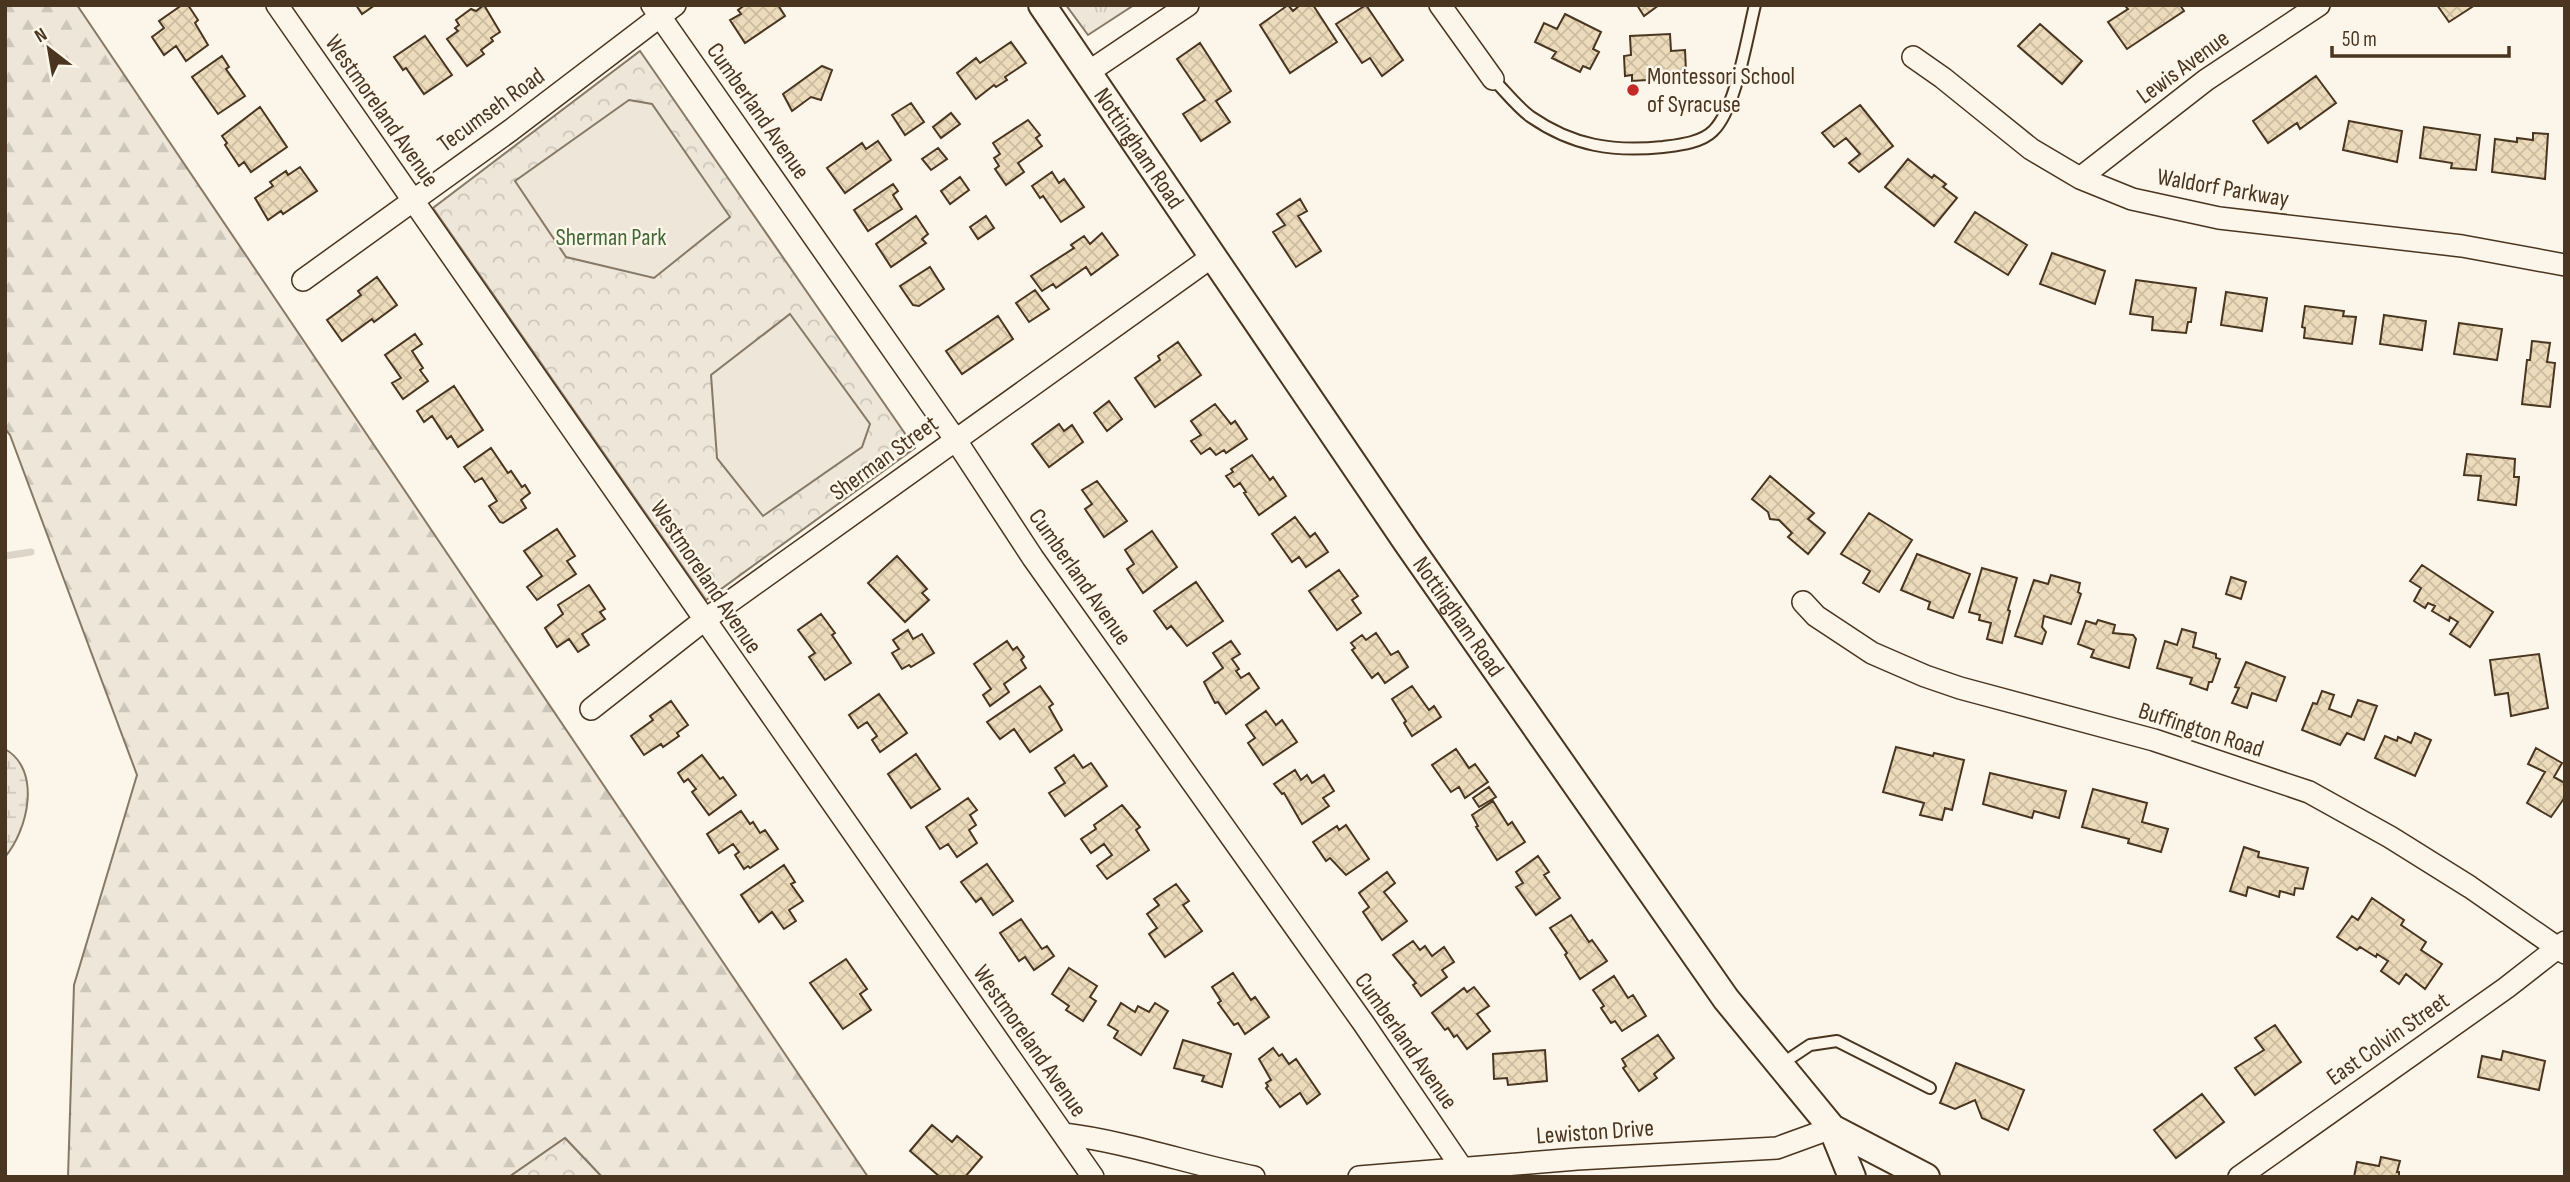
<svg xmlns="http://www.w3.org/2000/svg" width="2570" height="1182" viewBox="0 0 2570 1182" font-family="'Sofia Sans Condensed',sans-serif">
<defs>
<pattern id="grass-tufts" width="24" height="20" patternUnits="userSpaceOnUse" patternTransform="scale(1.75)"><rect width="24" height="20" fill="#ede6d9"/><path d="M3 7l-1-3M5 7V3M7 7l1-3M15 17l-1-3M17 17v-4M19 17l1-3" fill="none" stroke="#cdc6ba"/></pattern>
<pattern id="forest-firs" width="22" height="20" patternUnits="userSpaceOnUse" patternTransform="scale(1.75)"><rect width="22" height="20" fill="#ede6d9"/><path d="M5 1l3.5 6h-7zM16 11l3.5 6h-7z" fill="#cdc6ba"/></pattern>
<pattern id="wetland-marsh" width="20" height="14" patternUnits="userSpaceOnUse" patternTransform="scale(1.75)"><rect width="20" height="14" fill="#ede6d9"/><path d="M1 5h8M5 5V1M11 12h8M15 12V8" fill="none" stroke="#cdc6ba"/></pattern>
<pattern id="park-crowns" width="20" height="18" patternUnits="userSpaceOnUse" patternTransform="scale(1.75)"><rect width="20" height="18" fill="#ede6d9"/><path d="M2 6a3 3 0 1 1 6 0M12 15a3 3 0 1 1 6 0" fill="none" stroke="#cdc6ba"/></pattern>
<pattern id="building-cross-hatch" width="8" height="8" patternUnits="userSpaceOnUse" patternTransform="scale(1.75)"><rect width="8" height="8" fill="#ecdcbc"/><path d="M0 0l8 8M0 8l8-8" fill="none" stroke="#ccbda1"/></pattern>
</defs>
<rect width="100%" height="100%" fill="#fbf6e9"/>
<!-- grass -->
<path fill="url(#grass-tufts)" stroke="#887966" stroke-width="2" d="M1066 5H1134L1088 35Z"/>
<!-- forest -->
<path fill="url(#forest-firs)" stroke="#887966" stroke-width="2" d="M5 5H77L868 1177H602L565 1138 509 1177H68L74 985 137 775 10 435 5 429Z"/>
<!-- wetland -->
<path fill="url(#wetland-marsh)" stroke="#887966" stroke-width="2" d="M5 749C42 770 28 830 5 857Z"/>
<!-- park -->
<path fill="url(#park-crowns)" stroke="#887966" stroke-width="2" d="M640 51 915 448 706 600 433 208Z
M565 1138 602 1177H509Z"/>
<!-- pitch -->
<path fill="#ede6d9" stroke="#887966" stroke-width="2" d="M629 100 652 104 730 217 654 278 566 257 515 181Z
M790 314 870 424 862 447 763 516 717 458 711 375Z"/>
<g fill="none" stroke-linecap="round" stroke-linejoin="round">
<!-- stream -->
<path stroke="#dcd4c6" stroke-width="7" d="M5 556 31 552"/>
</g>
<!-- building -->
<path fill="url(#building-cross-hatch)" stroke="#4a3520" stroke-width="2" d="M182 5H188L198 20 195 23 208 45 186 61 176 46 164 55 152 37 164 28 159 21Z
M356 5H375L362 14Z
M484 5 500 32 491 38 493 41 481 50 484 54 467 66 447 39 458 31 455 28 459 25 456 20 471 9 476 11Z
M745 5H778L785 16 745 43 730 20 741 14 738 10Z
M1288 5 1293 11 1300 5H1313L1337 42 1290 73 1260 25Z
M1366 5 1403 60 1382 76 1370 58 1362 63 1336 24Z
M1637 5H1659L1644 16Z
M2129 5H2180L2184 11 2127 49 2108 22 2128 9 2126 7Z
M2437 5H2475L2449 22Z
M1565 14 1601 32 1593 49 1599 52 1590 69 1583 66 1580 72 1552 58 1556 52 1535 42 1544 23 1557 29Z
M2040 24 2082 61 2062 84 2018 46Z
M1670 34 1671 51 1685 50 1686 71 1662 72 1663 79 1632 81V75L1625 76 1624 56 1631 55 1630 36Z
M425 36 452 75 424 94 406 68 403 70 394 57Z
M1011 42 1026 63 1005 77 1007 80 996 87 994 85 976 99 957 73 976 58 980 63Z
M1200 43 1231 91 1216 101 1230 122 1201 141 1183 114 1205 100 1177 59Z
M222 56 229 67 226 69 245 96 218 114 192 77Z
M822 66 832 70 821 100 811 97 792 111 783 94Z
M2316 76 2336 103 2300 129 2297 123 2268 143 2253 121Z
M911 103 924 122 905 135 892 115Z
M1860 105 1893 146 1859 172 1849 163 1860 154 1846 138 1834 147 1822 133Z
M260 107 287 147 251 172 244 162 239 166 225 145 227 143 222 136Z
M951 113 960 124 941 138 933 127Z
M1028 120 1040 135 1036 138 1042 146 1018 163 1024 172 1006 185 995 169 999 166 994 158 1000 154 993 143Z
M2349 121 2402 131 2397 162 2343 150Z
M2424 127 2480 135 2476 170 2451 168 2452 163 2420 158Z
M2533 133 2548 134 2545 179 2492 172 2495 139 2517 142V138L2533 140Z
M878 141 891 160 845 193 827 168 862 143 866 149Z
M938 148 947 159 931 170 922 159Z
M1908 159 1932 178 1934 175 1946 184 1943 187 1957 198 1934 226 1885 187Z
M300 167 317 191 283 214 281 211 268 220 255 198 273 186 270 182 286 171 288 175Z
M1052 172 1059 183 1064 179 1084 207 1061 222 1043 196 1040 198 1032 186Z
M960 177 969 190 950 204 941 191Z
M893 184 898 191 893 195 902 209 868 231 854 210Z
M1300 199 1307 211 1298 216 1321 251 1296 267 1273 232 1285 225 1277 214Z
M1975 212 2027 245 2008 275 1955 242Z
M916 216 928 234 922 239 926 243 891 267 876 244Z
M986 216 994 228 978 239 970 227Z
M1102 233 1118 255 1091 275 1086 267 1056 288 1053 284 1042 291 1031 276 1074 248 1071 245 1084 236 1090 244Z
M2052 253 2105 271 2095 304 2040 284Z
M930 267 944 289 919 306 913 305 900 286Z
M377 277 397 305 374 322 372 319 342 341 327 320 361 295 358 291Z
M2136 280 2196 288 2191 322H2188L2186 333 2152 330 2153 317 2130 314Z
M1035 290 1049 309 1029 322 1016 303Z
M2226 292 2267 298 2262 331 2221 325Z
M2305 306 2344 311 2343 316 2356 317 2352 344 2304 338 2305 328 2302 327Z
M2384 315 2426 321 2422 350 2380 344Z
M998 316 1013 339 962 374 946 351Z
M2459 323 2502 329 2497 360 2454 354Z
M415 334 422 344 412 351 423 368 420 370 428 381 403 399 392 383 401 378 385 355Z
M2532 341 2550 343 2547 362 2555 363 2550 407 2522 404 2527 360H2530Z
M1178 342 1201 375 1155 407 1135 378 1160 360 1158 356Z
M454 386 483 430 458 447 451 436 447 439 432 416 424 422 417 411Z
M1109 401 1122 419 1107 431 1094 413Z
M1215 404 1231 424 1235 421 1247 439 1226 453 1224 450 1216 455 1210 448 1201 454 1191 441 1201 435 1191 421Z
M1059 424 1064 431 1072 425 1083 442 1049 467 1032 444Z
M491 448 508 473 511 471 522 487 525 485 530 493 521 500 526 508 503 523 500 522 489 506 497 501 482 478 475 482 464 467Z
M2467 454 2515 459 2514 477H2519L2516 505 2478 500 2481 476 2464 475Z
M1252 455 1270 480 1273 477 1286 496 1259 515 1244 493 1246 492 1240 483 1234 487 1226 476 1233 472 1231 469Z
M1770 476 1814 513 1808 519 1825 533 1808 554 1788 537 1792 533 1779 520 1770 519 1768 512 1752 499Z
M1097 481 1127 521 1104 537 1085 509 1092 504 1082 490Z
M1869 513 1912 540 1879 592 1863 583 1870 571 1841 554Z
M1295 517 1310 537 1315 533 1328 552 1306 567 1299 557 1292 562 1272 534Z
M557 529 575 556 567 561 576 574 537 600 527 587 542 576 524 551Z
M1152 531 1177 567 1143 593 1127 569 1134 564 1125 550Z
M1917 554 1970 574 1953 618 1928 609 1930 602 1901 590Z
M897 556 927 589 922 593 929 600 905 622 868 583Z
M2422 565 2493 612 2470 647 2450 634 2458 622 2450 617 2449 621 2432 611 2435 606 2428 603 2425 608 2414 601 2421 588 2410 581Z
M1982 568 2017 578 2008 610 2010 611 2002 643 1987 639 1991 623 1979 620 1980 615 1969 612Z
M1339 570 1358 596 1352 600 1361 613 1337 630 1309 591Z
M2051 575 2080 583 2078 592 2081 594 2071 624 2044 616 2042 627 2046 632 2042 644 2015 636 2034 580 2048 584Z
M2231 577 2246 582 2241 599 2226 594Z
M1196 582 1223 621 1187 646 1171 626 1167 629 1154 611Z
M589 585 605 609 600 612 605 619 582 634 589 645 578 652 569 639 557 647 545 628 563 614 558 605Z
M821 614 835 633 832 635 851 663 825 680 809 657 815 653 798 630Z
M2098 620 2115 625 2113 633 2133 635 2136 639 2129 668 2091 657 2094 650 2078 644 2086 621 2096 624Z
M2182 629 2196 633 2193 647 2216 654V658L2220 659 2212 682H2209L2207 690 2190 684 2192 678 2157 668 2165 641 2177 645Z
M908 630 913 639 922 634 934 653 911 667 909 665 902 669 892 653 899 649 893 640Z
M1376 633 1391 655 1398 651 1408 667 1385 683 1378 673 1372 678 1352 650 1355 648 1351 643 1362 635 1366 640Z
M1007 641 1013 650 1017 647 1024 657 1021 660 1026 668 1004 684 1009 692 990 706 983 695 991 689 974 664Z
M1231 641 1240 654 1232 659 1239 669 1236 671 1241 678 1249 673 1259 688 1226 714 1218 702 1215 703 1204 682 1223 668 1213 653Z
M2539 654 2548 708 2511 716 2508 693 2495 695 2490 660Z
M2246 662 2285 677 2276 701 2252 693 2247 708 2232 703 2239 688 2235 687Z
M1040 686 1053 704 1049 707 1062 730 1030 752 1014 729 1000 739 987 722Z
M1412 686 1429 710 1434 706 1441 717 1412 736 1404 723 1406 721 1392 699Z
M2322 691 2334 695 2329 709 2351 717 2358 700 2377 706 2364 740 2347 733 2340 745 2302 730 2313 703 2317 704Z
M879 694 907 733 880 752 872 740 877 736 867 722 858 728 849 715Z
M671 701 688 725 677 733 679 736 663 747 661 744 644 755 631 736 653 720 650 716Z
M1266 711 1276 725 1282 720 1297 742 1263 765 1248 743 1255 738 1246 725Z
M2415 733 2431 740 2415 776 2375 758 2385 736 2397 741 2398 737 2411 743Z
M1896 747 1933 756 1934 753 1964 760 1952 810 1945 808 1942 820 1920 815 1924 803 1883 792Z
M2536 748 2562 763 2554 777 2565 783V797L2551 817 2527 803 2545 772 2528 764Z
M1456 749 1469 768 1475 764 1488 782 1465 798 1459 787 1451 792 1432 765Z
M916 754 940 789 911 808 888 774Z
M702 755 720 779 723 777 736 795 709 815 692 792 696 789 688 779 684 782 678 773Z
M1074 755 1083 768 1091 763 1107 786 1065 816 1049 793 1065 783 1055 768Z
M1295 770 1301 780 1307 775 1312 783 1324 775 1334 791 1323 798 1329 806 1302 824 1284 793 1282 794 1274 784Z
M1990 773 2066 791 2059 818 2034 811 2032 818 1983 804Z
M1489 787 1496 797 1479 807 1473 798Z
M2093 789 2147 803 2142 822 2168 829 2161 852 2128 843 2129 839 2082 827Z
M968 798 977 810 970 815 976 825 969 830 977 843 957 857 948 844 940 849 926 827Z
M1493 801 1508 825 1512 822 1525 842 1497 860 1476 827 1478 826 1472 815Z
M1122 805 1140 827 1136 830 1149 850 1107 879 1097 866 1112 855 1104 844 1091 853 1081 839 1096 829 1094 825Z
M741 811 750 824 753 822 760 833 765 830 778 849 750 868 748 866 744 869 735 855 739 852 733 844 719 853 707 834Z
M1346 825 1369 859 1346 875 1330 858 1326 861 1313 842 1337 826 1339 830Z
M2244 847 2259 852 2258 857 2308 868 2303 889 2295 888 2294 895 2280 891 2279 897 2248 887 2246 896 2230 891Z
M1538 856 1549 872 1544 875 1560 898 1536 915 1516 887 1523 883 1516 872Z
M987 864 1013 901 993 915 981 898 976 902 961 882Z
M784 865 795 882 791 884 803 901 789 910 796 921 784 929 772 912 759 922 741 895Z
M1387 872 1395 883 1384 892 1407 921 1382 940 1363 912 1369 907 1359 893Z
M1176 884 1189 901 1183 905 1202 931 1165 957 1149 934 1157 928 1147 914 1159 905 1154 899Z
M2372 898 2404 920 2401 925 2426 942 2421 950 2442 964 2425 989 2406 974 2399 984 2381 971 2388 961 2377 954 2376 957 2360 947 2357 950 2337 937 2352 916 2358 920Z
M1571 915 1589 942 1592 940 1607 961 1580 979 1565 955 1567 953 1550 928Z
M1021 919 1042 949 1047 946 1054 956 1034 970 1025 957 1019 961 1000 933Z
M1413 941 1420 950 1425 946 1432 956 1444 947 1454 962 1442 970 1447 977 1421 996 1413 985 1416 983 1393 955Z
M846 959 867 989 860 994 871 1010 843 1029 810 983Z
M1069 968 1097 986 1090 997 1096 1001 1083 1021 1066 1010 1069 1006 1052 994Z
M1233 973 1251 1000 1255 997 1269 1017 1245 1034 1238 1023 1234 1025 1218 1003 1221 1001 1212 987Z
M1614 976 1628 998 1633 995 1646 1016 1622 1031 1615 1021 1611 1023 1601 1008 1604 1006 1593 990Z
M1474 987 1489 1006 1477 1014 1490 1031 1467 1049 1457 1035 1454 1037 1448 1028 1445 1030 1432 1013 1464 988 1467 992Z
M1121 1003 1135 1012 1138 1006 1149 1012 1155 1003 1168 1011 1141 1055 1114 1038 1118 1031 1108 1025Z
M2275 1025 2301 1062 2255 1095 2235 1068 2264 1050 2255 1038Z
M1658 1035 1674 1058 1654 1074 1657 1078 1639 1091 1623 1068 1626 1066 1622 1059Z
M1183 1040 1231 1054 1222 1087 1202 1081 1204 1076 1174 1068Z
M1273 1048 1279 1056 1282 1054 1289 1064 1296 1059 1320 1094 1307 1104 1300 1093 1280 1107 1266 1088 1268 1086 1266 1083 1271 1080 1259 1059Z
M1545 1050 1547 1081 1508 1085 1507 1078 1494 1079 1493 1054Z
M2503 1051 2545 1061 2539 1090 2478 1077 2482 1056 2501 1060Z
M1956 1063 2024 1090 2008 1130 1982 1118 1975 1100 1955 1109 1940 1103Z
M2202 1094 2224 1122 2176 1158 2154 1130Z
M932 1125 952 1142 957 1136 982 1157 965 1177H940L910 1151Z
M2381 1157 2400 1161 2397 1172H2399V1177H2354L2357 1162 2379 1166Z"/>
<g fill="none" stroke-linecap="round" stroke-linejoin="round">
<defs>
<path id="service" d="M1493 79C1505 91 1517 107 1531 117 1573 146 1613 152 1663 147 1678 145 1701 143 1713 131 1736 109 1747 37 1755 5
M1780 1065 1810 1045 1837 1041 1930 1088"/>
<path id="minor" d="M277 5 1093 1177
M652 5 955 439 1033 558 1364 1024 1468 1177
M1440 5 1493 79
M1913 57 1943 78 2031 149 2080 178 2132 199 2219 218 2462 246 2565 265
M1087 73 1188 5
M2080 178 2206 80 2319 5
M303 280 511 130 675 5
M1803 602 1816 616 1872 653 1925 676 1960 688 2154 740 2309 792 2390 837 2470 887 2565 953
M591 709 703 621 1213 256
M1064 1134C1128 1142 1190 1164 1254 1177
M1359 1177 1577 1159 1777 1148 1832 1128
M2239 1177 2506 988 2565 942"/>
<g id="tertiary">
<path id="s1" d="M1042 5 1408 544 1726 999 1832 1128 1926 1177"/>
<path d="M1832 1128 1852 1177"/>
</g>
</defs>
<!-- service casing -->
<use href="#service" stroke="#4a3520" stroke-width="14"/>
<!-- minor casing -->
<use href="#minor" stroke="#4a3520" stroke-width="24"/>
<!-- tertiary casing -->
<use href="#tertiary" stroke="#4a3520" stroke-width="30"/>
<!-- service -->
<use href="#service" stroke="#fbf6e9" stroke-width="10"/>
<!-- minor -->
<use href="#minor" stroke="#fbf6e9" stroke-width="21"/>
<!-- tertiary -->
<use href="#tertiary" stroke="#fbf6e9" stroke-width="26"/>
</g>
<!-- markers -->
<circle fill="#c62828" stroke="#fbf6e9" stroke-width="2.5" cx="1633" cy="90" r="7"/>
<g text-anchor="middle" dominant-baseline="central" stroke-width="5" stroke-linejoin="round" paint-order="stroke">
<!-- street labels -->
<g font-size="24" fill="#4a3520" stroke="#fbf6e9">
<text transform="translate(2183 67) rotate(-36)">Lewis Avenue</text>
<text transform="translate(491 110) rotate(-36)">Tecumseh Road</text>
<text transform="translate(382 111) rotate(55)">Westmoreland Avenue</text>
<text transform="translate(758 111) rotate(55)">Cumberland Avenue</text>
<text stroke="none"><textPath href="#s1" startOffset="173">Nottingham Road</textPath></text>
<text transform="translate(2223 188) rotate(10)">Waldorf Parkway</text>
<text transform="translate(884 458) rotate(-36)">Sherman Street</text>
<text transform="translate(706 577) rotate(56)">Westmoreland Avenue</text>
<text transform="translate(1080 577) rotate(55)">Cumberland Avenue</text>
<text stroke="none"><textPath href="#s1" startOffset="740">Nottingham Road</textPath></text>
<text transform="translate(2201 730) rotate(18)">Buffington Road</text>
<text transform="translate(2388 1039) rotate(-35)">East Colvin Street</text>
<text transform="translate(1030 1041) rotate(55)">Westmoreland Avenue</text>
<text transform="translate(1406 1041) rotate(55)">Cumberland Avenue</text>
<text transform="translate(1595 1132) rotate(-4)">Lewiston Drive</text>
</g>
<!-- poi labels -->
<g font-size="24" fill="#4a3520" stroke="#fbf6e9" text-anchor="start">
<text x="1647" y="76">Montessori School<tspan x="1647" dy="28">of Syracuse</tspan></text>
</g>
<!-- park labels -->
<g font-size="24" fill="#436837" stroke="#fbf6e9">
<text x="611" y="237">Sherman Park</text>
</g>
</g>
<!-- border -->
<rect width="2570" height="1182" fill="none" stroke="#4a3520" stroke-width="14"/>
<!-- north arrow -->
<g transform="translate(49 49) rotate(329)" stroke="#fbf6e9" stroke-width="5" paint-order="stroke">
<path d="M0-5L12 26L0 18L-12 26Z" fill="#4a3520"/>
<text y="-10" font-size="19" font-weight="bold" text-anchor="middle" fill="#4a3520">N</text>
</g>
<!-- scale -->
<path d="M2332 46v10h177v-10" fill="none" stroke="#4a3520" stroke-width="3.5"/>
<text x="2342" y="46" font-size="21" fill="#4a3520" stroke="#fbf6e9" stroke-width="5" paint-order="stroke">50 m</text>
</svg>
